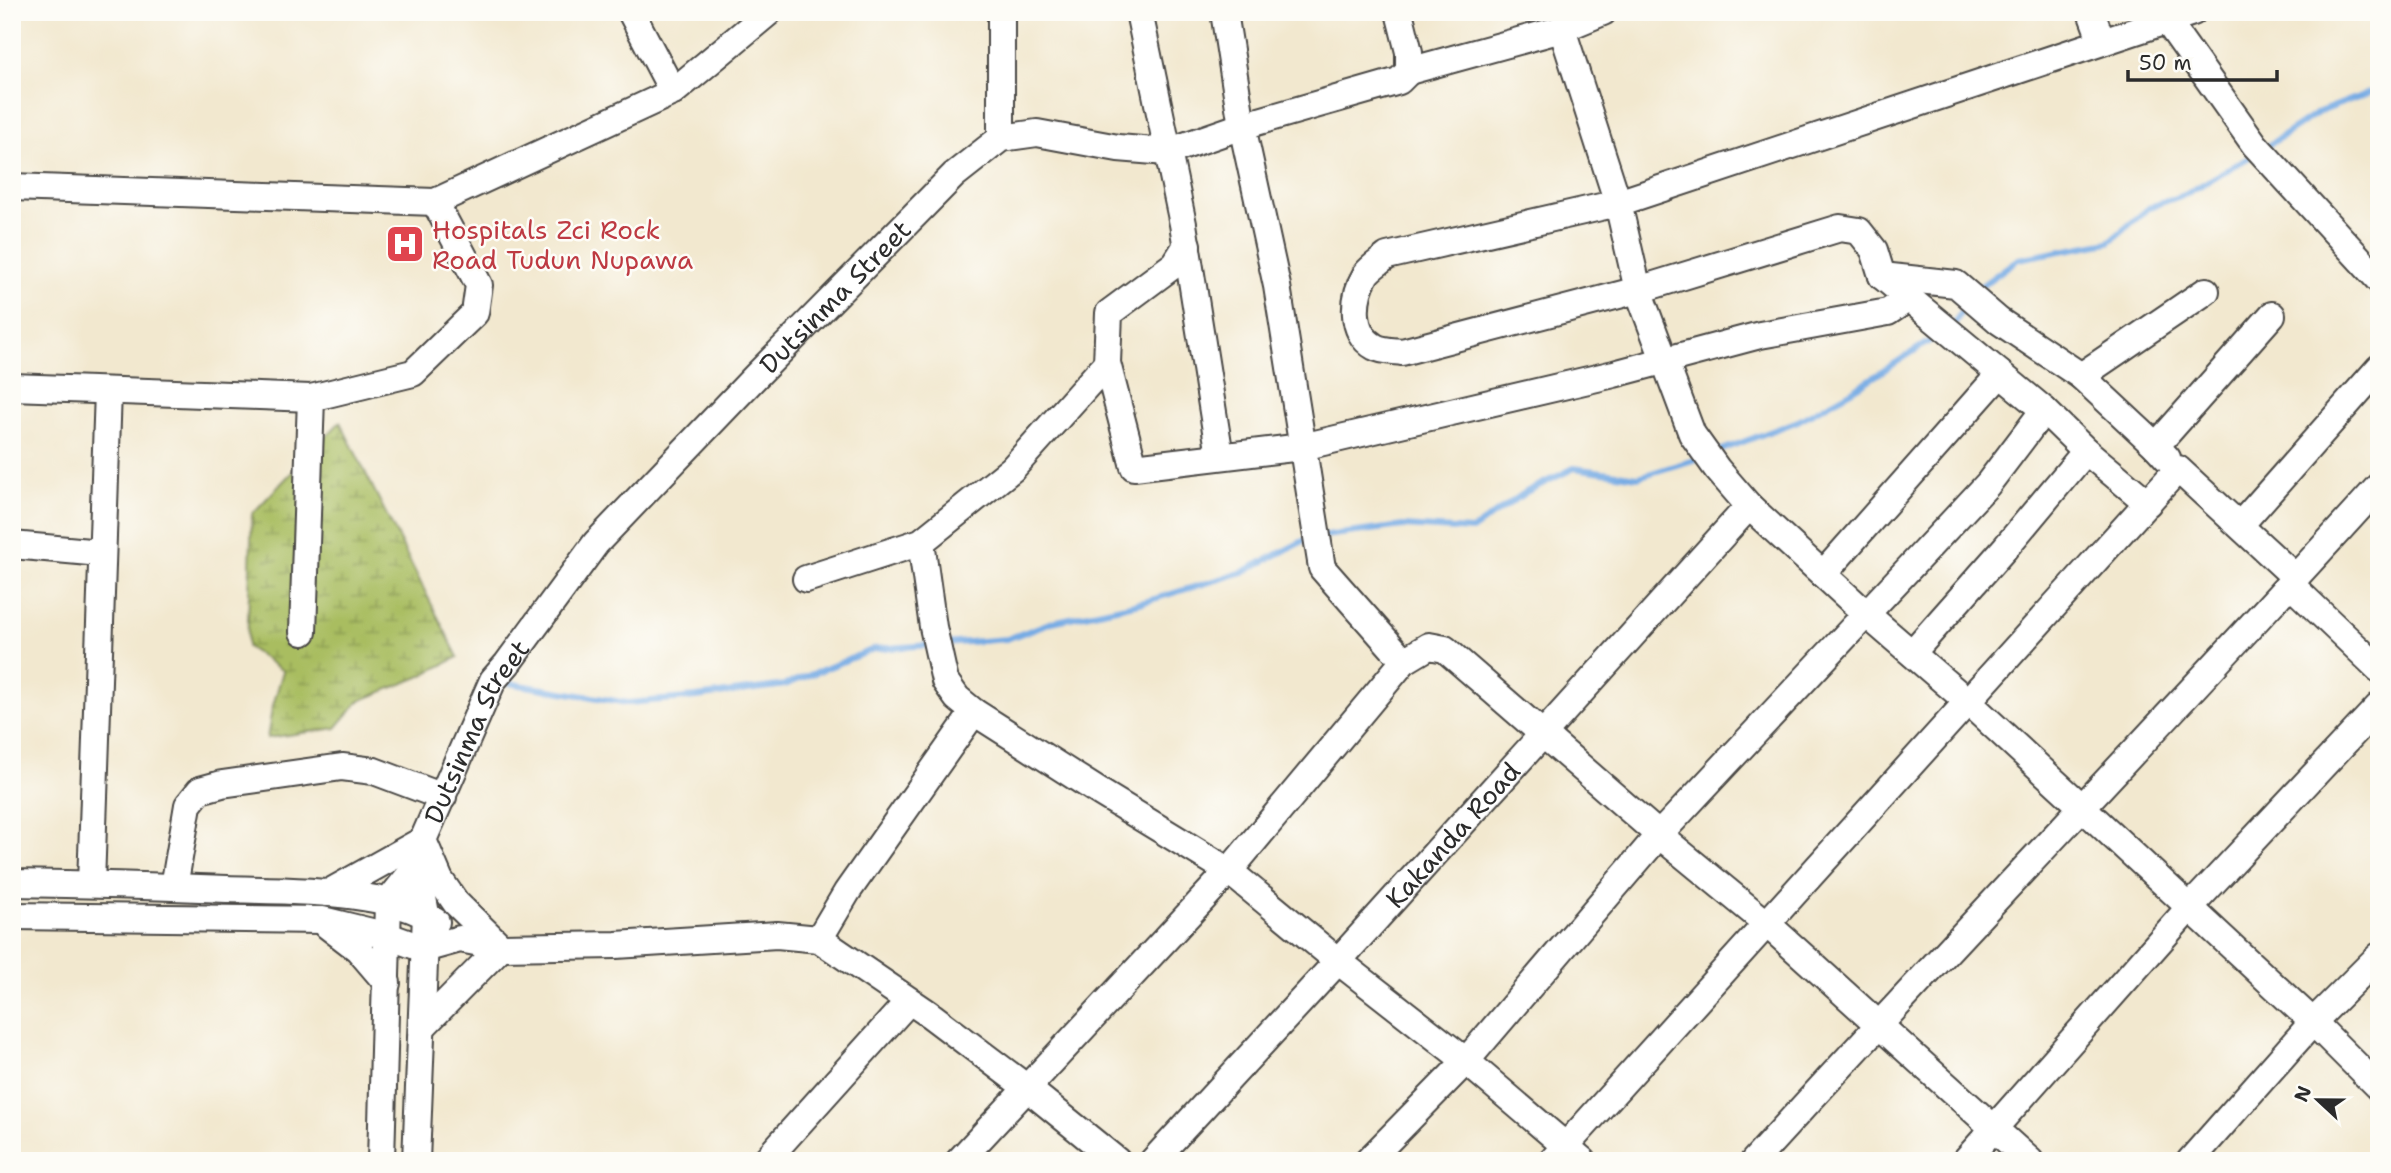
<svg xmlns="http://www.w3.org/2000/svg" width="2391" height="1173" viewBox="0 0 2391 1173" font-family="'Shantell Sans',sans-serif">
<defs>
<pattern id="wetland-marsh" width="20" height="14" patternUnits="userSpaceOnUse" patternTransform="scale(1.75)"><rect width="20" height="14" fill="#a9bd61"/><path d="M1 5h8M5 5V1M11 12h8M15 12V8" fill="none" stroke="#8a9a50"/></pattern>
</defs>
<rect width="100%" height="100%" fill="#fdfcf7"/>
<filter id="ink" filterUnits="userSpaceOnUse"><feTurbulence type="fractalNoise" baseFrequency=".0143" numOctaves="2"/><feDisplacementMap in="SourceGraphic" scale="14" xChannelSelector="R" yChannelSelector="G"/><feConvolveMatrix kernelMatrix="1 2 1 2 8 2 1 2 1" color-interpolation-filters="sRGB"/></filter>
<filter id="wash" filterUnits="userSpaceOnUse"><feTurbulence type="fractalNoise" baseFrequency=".00686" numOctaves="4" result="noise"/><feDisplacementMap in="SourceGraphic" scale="28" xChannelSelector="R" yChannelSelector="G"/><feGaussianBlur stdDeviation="1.57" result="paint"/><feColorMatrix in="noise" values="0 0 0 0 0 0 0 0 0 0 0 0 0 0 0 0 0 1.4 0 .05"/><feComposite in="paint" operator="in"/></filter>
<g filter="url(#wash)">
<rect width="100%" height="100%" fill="#f2e8cf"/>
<!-- wetland -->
<path fill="url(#wetland-marsh)" stroke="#6a7446" stroke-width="2" d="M340 422 458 657 419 677 359 701 336 728 267 738 272 709 283 671 247 647 252 514Z"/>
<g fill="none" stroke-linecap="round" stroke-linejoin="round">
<!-- stream -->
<path stroke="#76abe4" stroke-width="6" d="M2266 147 2319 112 2379 89
M1973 292 2018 259 2109 242 2150 207 2186 194 2253 155
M1954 325 1967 301
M1714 453 1798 421 1852 391 1942 333
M1324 536 1403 526 1472 530 1526 492 1574 468 1638 477 1700 458
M943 644 1007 639 1052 622 1144 602 1243 572 1309 538
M502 682 628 703 696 697 785 685 874 649 932 645"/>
</g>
</g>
<g filter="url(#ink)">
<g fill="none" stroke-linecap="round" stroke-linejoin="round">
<defs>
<g id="minor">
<path d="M631 12 673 92"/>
<path d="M1001 12V138"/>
<path d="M1139 12 1183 224 1220 456"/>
<path d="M1224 12 1242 126 1277 286 1322 568 1404 661"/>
<path d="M2091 12 2102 42"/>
<path d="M2167 21 2255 145 2379 280"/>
<path d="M1562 29 1618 203 1638 290 1692 434 1717 469 1749 506 1865 613 1967 701 2083 808 2313 1022 2379 1088"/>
<path d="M1409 71 1562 29 1603 12"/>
<path d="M12 187 435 202 673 92 769 12"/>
<path d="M1187 245 1175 264 1109 313 1107 363 1134 467 1302 447 1614 374 1760 335 1888 312 1909 298"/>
<path d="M1882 276 1956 284 1999 321 2081 376 2156 446"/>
<path d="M2081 376 2206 291"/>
<path d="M12 387 311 398 413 373 475 313 479 285 435 202"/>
<path d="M2167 458 2156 446 2272 315"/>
<path d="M2148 503 2086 451 2044 410 1882 276 1874 250 1859 231 1840 228 1638 290 1402 352C1394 351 1382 351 1375 347 1349 333 1353 296 1366 274 1371 267 1380 262 1387 256L1618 203 2193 12"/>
<path d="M2240 525 2379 368"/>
<path d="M921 542 933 627 945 681 957 698 974 712 1101 793 1229 871 1338 961 1466 1061 1583 1161"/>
<path d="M12 545 101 553"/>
<path d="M1823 574 2000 374"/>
<path d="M806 579 921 542 1012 469 1107 363"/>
<path d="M2290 584 2379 669"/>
<path d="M303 632 311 398"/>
<path d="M1912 653 2005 548 2086 451"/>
<path d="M12 883C84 884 155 886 227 889 284 891 390 888 436 922"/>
<path d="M91 884 108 391"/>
<path d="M174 887 188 805 200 790 222 784 342 767 374 771 443 797"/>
<path d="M328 893 423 840 440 880 456 903 501 947 423 1026"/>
<path d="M12 916 322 920 388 936 424 949 460 939 501 947 616 945 777 935 819 939 929 1014 1027 1088 1117 1161"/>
<path d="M328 926 358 949 387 983"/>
<path d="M819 939 847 892 974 712"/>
<path d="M381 1161 388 902 417 866"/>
<path id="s1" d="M416 1161 426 914 417 866 423 840 493 680 507 664 596 543 756 376 954 175 1001 138 1037 133 1118 148 1167 152 1242 126 1399 81 1409 71V52L1399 12"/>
<path d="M765 1161 908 1002"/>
<path d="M959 1161 1229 871 1404 661 1429 646 1445 649 1659 835 1766 923 2030 1161"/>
<path id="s2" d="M1153 1161 1338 961 1749 506"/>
<path d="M1368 1161 1466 1061 1659 835 1988 484 2044 410"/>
<path d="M1552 1161 2178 469 2296 578"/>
<path d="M1754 1161C1960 934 2173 714 2379 486"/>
<path d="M1965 1161 2190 907 2379 706"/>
<path d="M2190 1161 2313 1022 2379 956"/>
</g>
</defs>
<!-- minor casing -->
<use href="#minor" stroke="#494744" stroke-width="30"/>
<!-- minor -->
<use href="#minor" stroke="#fff" stroke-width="26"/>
</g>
</g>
<!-- icons -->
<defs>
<symbol id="hospital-square" viewBox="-11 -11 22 22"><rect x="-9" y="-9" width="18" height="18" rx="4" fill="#e0444e" stroke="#fdfcf7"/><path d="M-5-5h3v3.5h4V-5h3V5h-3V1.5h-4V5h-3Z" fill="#fff"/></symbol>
</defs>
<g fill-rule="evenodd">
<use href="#hospital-square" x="383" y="222" width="44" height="44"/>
</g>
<g text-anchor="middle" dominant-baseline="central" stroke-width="5" stroke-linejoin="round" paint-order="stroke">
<!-- health labels -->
<g font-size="26" fill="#be3a42" stroke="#fdfcf7" text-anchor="start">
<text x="432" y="229">Hospitals Zci Rock<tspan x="432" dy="30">Road Tudun Nupawa</tspan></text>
</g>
<!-- street labels -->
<g font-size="26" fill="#2b2b2b" stroke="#fdfcf7">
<text stroke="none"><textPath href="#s1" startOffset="1012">Dutsinma Street</textPath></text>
<text stroke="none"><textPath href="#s1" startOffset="444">Dutsinma Street</textPath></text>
<text stroke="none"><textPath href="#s2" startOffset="443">Kakanda Road</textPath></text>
</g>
</g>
<!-- margin -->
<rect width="2391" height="1173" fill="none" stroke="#fdfcf7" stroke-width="42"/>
<!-- north arrow -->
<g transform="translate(2318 1100) rotate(292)" stroke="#fdfcf7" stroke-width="5" paint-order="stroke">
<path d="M0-5L12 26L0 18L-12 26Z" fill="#2b2b2b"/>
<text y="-10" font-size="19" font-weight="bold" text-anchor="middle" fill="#2b2b2b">N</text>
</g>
<!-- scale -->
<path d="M2128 70v10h149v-10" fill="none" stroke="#2b2b2b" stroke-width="3.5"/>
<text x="2139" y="70" font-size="21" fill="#2b2b2b" stroke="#fdfcf7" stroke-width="5" paint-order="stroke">50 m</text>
</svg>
